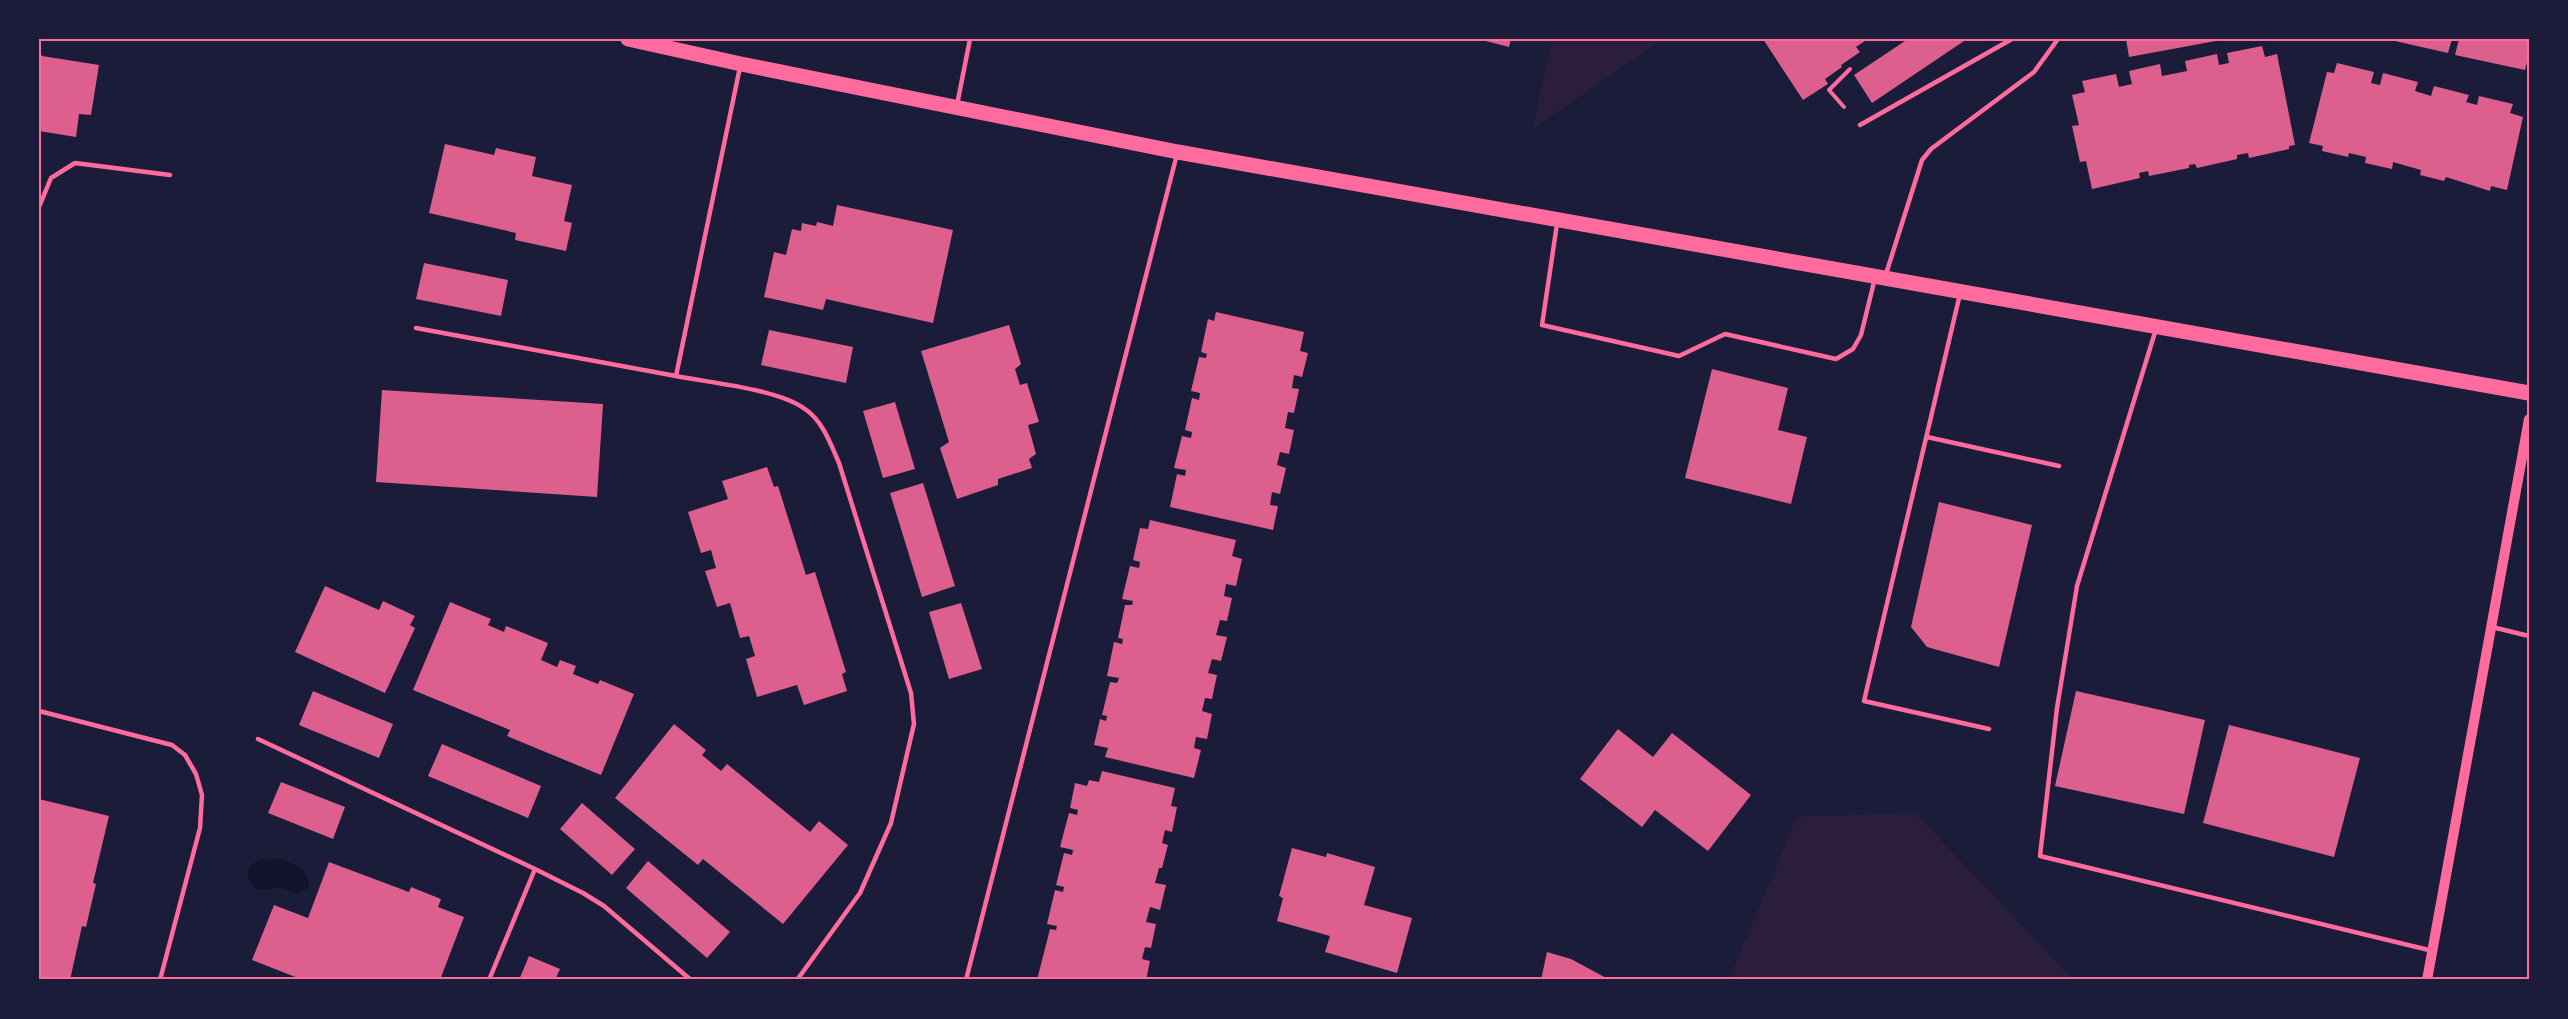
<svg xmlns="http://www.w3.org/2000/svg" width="2568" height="1019" viewBox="0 0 2568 1019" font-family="'PT Sans Narrow',sans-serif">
<rect width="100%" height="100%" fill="#1b1b3a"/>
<!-- green -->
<path fill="#2a1e3b" d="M1552 39H1663L1533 129Z
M1915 813 2074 980H1731L1733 969 1797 817Z"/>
<!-- water -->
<path fill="#12122b" d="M278 859C292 862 313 871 308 888L298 893C292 892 285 888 279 888 262 888 255 897 247 875L251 865 260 860Z"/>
<!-- building -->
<path fill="#dd5f8e" d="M1478 39H1511L1509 47Z
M1763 39H1868L1856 47 1860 52 1841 65 1842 67 1825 79 1828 84 1803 100Z
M1908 39H1967L1872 103 1854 75Z
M2126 39H2221V40L2129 57Z
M2386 39H2452L2448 53Z
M2459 39H2529V55L2525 70 2455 55Z
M2262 46 2265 57 2277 54 2295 145 2289 146V149L2249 158 2248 153 2237 155V159L2197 168 2195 164 2189 165V168L2149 176 2148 171 2139 173 2140 178 2092 189 2086 161 2080 162 2072 126 2079 125 2072 95 2085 92 2082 81 2116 74 2119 87 2132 84 2129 71 2160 64 2162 76 2187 71 2185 61 2217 54 2219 65 2229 63 2227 53Z
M39 52 42 56 99 65 91 115 79 114 76 137 39 131Z
M2337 63 2374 72 2371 83 2380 85 2383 73 2418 82 2415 91 2431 96 2434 86 2469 95 2466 102 2477 105 2479 96 2513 104 2510 113 2523 117 2507 190 2491 186 2490 191 2446 177 2444 181 2420 175 2421 170 2393 162 2392 169 2365 163 2366 157 2349 153 2348 157 2322 151 2323 146 2309 143 2327 72 2334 73Z
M445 144 494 155 496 148 536 157 532 176 572 185 564 221 572 223 566 251 515 240 516 233 429 213Z
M837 205 953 230 933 323 826 299 823 310 764 297 774 252 786 255 792 229 801 231 802 223 816 226 817 222 833 226Z
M424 263 508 280 501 316 416 299Z
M1216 312 1304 332 1300 351 1308 353 1302 377 1294 375 1292 388 1299 389 1294 413 1288 412 1285 428 1294 430 1289 454 1280 452 1277 465 1286 468 1280 494 1272 492 1270 505 1278 506 1273 530 1170 507 1177 474 1185 476 1186 470 1174 468 1182 436 1191 438 1192 432 1185 430 1192 398 1199 400 1200 393 1191 391 1199 357 1206 358 1207 354 1201 352 1208 319 1214 321Z
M1009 325 1021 364 1015 369 1020 385 1027 383 1039 422 1028 425 1036 454 1029 459 1032 468 998 479V485L957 499 940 448 949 442 921 351Z
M769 330 853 347 846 383 761 365Z
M1712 369 1788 388 1778 430 1807 437 1791 504 1685 478Z
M382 390 603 404 597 497 376 482Z
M895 402 915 469 883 478 863 411Z
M767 467 774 487 778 486 806 575 815 572 846 672 842 674 847 691 804 705 797 685 757 697 746 659 755 656 749 636 740 638 730 603 717 607 705 571 716 568 711 550 701 553 688 512 728 499 722 481Z
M923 483 955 586 922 597 890 493Z
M1939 502 2032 525 1999 667 1927 647 1911 627Z
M1150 520 1236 540 1232 556 1242 559 1236 586 1226 584 1224 596 1232 598 1227 621 1220 620 1216 635 1227 637 1221 661 1212 659 1208 673 1217 675 1212 699 1205 698 1202 711 1212 714 1207 739 1196 737 1194 748 1201 750 1194 778 1105 757 1108 748 1094 745 1100 719 1106 721 1107 716 1102 715 1110 682 1117 683 1119 678 1107 676 1114 642 1122 644 1123 639 1118 638 1125 605H1132L1133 601 1122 599 1130 566 1139 568 1140 562 1133 560 1140 528 1148 529Z
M325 586 379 610 383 601 415 616 410 625 415 628 385 693 295 652Z
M450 602 491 619 488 625 504 632 506 626 548 643 541 660 557 667 560 660 576 666 573 674 598 684 600 680 634 694 601 775 507 736 510 730 413 690Z
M961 603 982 669 949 679 929 612Z
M313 691 393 724 379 758 299 725Z
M2076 691 2205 720 2184 814 2055 786Z
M674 724 706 750 702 755 721 771 727 764 810 832 819 821 848 845 783 924 703 859 698 865 615 798Z
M2229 725 2360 758 2334 857 2203 823Z
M1618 729 1653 757 1672 733 1751 795 1708 851 1655 810 1642 827 1580 779Z
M442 744 541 786 528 818 428 776Z
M1102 771 1175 788 1171 806 1177 807 1172 832 1165 830 1162 843 1168 845 1162 868H1159L1155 883 1166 885 1160 910 1150 907 1146 922 1156 924 1151 948 1145 947 1142 959 1150 961 1146 980H1037L1050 929 1056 930 1057 926 1047 924 1055 890 1063 892 1064 887 1056 885 1064 853 1072 855 1073 850 1060 847 1069 813 1077 815 1078 810 1070 808 1075 783 1087 786 1089 780 1099 782Z
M281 782 345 807 333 839 268 813Z
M39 799 109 816 93 883 96 884 86 927 82 926 70 980H39Z
M582 803 635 849 612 875 560 829Z
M1292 848 1326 857 1327 853 1375 867 1364 905 1412 918 1397 973 1325 952 1330 936 1277 921 1283 898 1279 896Z
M648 861 730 932 707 958 626 888Z
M329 862 409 892 411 887 441 899 438 907 464 917 440 980H303L252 960 274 905 308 918Z
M1547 952 1571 959 1610 980H1541Z
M529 956 560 969 555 980H519Z"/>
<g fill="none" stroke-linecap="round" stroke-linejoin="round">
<!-- path -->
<path stroke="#ff6b9d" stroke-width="4" d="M1844 107 1829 90 1850 69"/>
<!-- service -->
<path stroke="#ff6b9d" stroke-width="4.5" d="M740 67 676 376C711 383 778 389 805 409 823 421 831 445 839 463L911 693 914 724 891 823 860 893 797 980
M957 105 970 39
M1860 125 2012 39
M39 207 51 178 75 163 170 175
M1557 224 1542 325 1679 356 1725 334 1836 359 1853 349 1861 335 1875 278
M1886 274 1922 160 1931 149 2034 72 2058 39
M1960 294 1864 701 1989 729
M416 328 676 376
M2156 329 2077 586 2057 708 2040 856 2433 951
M1927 437 2059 466
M2492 627 2529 636
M39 711 172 745 185 755 196 774 202 795 200 828 160 980
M258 739 535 869
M489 980 535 869 583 893 604 906 691 980
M966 980 1177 154"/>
<!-- tertiary -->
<path stroke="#ff6b9d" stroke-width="10" d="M2427 980 2529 419"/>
<!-- primary -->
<path stroke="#ff6b9d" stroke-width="15" d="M628 39 741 64 1178 152 2529 393"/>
</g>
<!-- border -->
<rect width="2568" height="1019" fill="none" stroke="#1b1b3a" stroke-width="81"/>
<rect x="40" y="40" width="2488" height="938" fill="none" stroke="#ff6b9d" stroke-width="2"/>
</svg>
